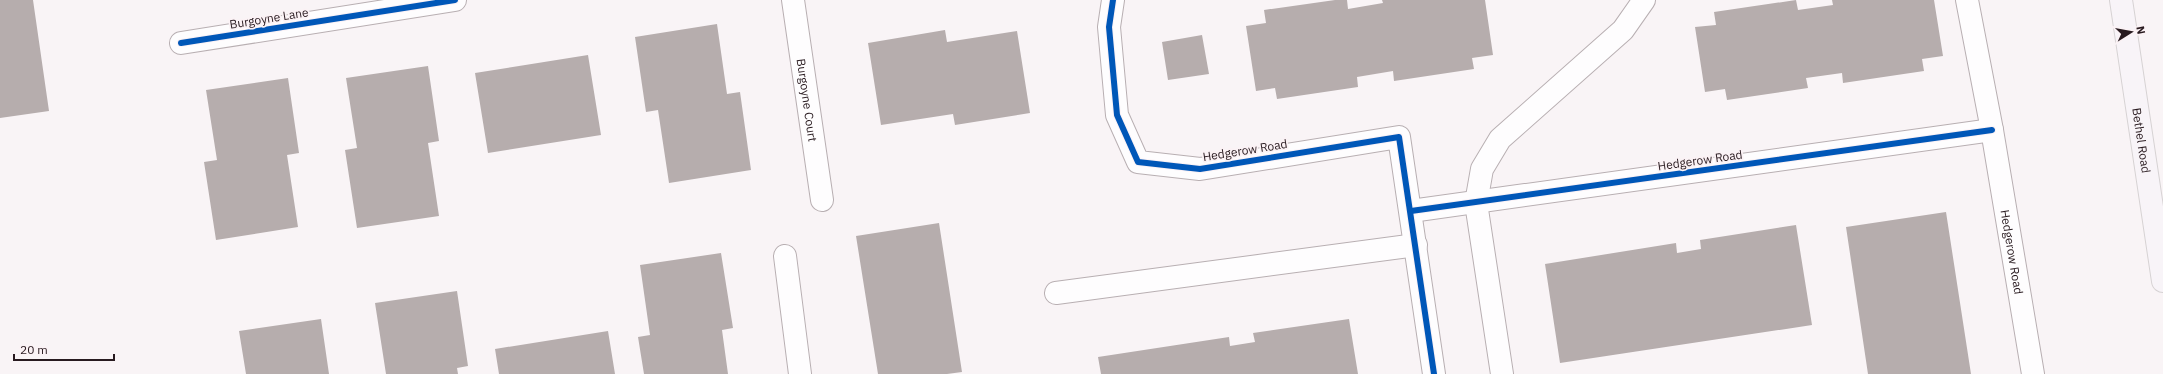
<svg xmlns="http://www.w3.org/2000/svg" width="2163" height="374" viewBox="0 0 2163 374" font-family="'IBM Plex Sans',sans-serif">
<rect width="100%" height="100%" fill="#f9f4f6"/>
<!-- building -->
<path fill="#b6adad" d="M0 0H33L49 111 0 118Z
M1335 0H1347L1348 9 1383 3 1382 0H1485L1493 55 1472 58 1474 69 1394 81 1393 71 1357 77 1358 87 1277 99 1275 88 1256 91 1246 26 1266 23 1264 10Z
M1796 0 1798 10 1833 5 1832 0H1934L1943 56 1922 59 1924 71 1843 83 1842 73 1806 78 1808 88 1727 100 1725 89 1705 92 1695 27 1716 25 1714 12Z
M717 24 727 94 740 92 751 170 669 183 658 110 646 112 635 37Z
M945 30 947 42 1017 31 1030 113 955 125 953 114 881 125 868 43Z
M1202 35 1209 74 1168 80 1162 42Z
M588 55 601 135 488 153 475 73Z
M428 66 439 141 428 143 439 216 357 228 345 150 357 148 346 78Z
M288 78 299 153 287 155 298 227 216 240 204 162 217 160 206 90Z
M1946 212 1971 374H1868L1846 227Z
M939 223 962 372 947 374H878L856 236Z
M1796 225 1812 325 1560 363 1545 264 1676 243 1677 253 1701 249 1700 240Z
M721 253 733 328 722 330 728 374H644L638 337 650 335 640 265Z
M457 291 468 366 457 368 458 374H386L375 303Z
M321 319 329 374H246L239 331Z
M1349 319 1358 374H1101L1098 357 1229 337 1230 346 1255 342 1253 333Z
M608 331 615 374H499L495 349Z"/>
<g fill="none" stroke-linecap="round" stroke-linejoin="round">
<defs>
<g id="minor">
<path id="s1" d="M793 0 822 200"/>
<path d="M1113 0 1109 27 1117 115 1138 162 1200 169 1399 137 1434 374"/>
<path id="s2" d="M1967 0 1992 130 2033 374"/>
<path d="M181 43 455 0"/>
<path d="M1411 211 1992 130"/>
<path d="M785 256 800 374"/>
<path d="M1056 293 1416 245"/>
<path d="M1502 374 1476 203 1482 169 1500 139 1623 30 1644 0"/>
</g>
<g id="primary">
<path id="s3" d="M2121 0 2163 281"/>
</g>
</defs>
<!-- minor casing -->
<use href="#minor" stroke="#b8afb2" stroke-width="24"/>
<!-- primary casing -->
<use href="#primary" stroke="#d6d2d3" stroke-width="24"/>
<!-- minor -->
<use href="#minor" stroke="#fefdfe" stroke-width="22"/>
<!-- primary -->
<use href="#primary" stroke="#f8f4f8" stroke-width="22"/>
<defs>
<path id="cycleway" d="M1113 0 1109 27 1117 115 1138 162 1200 169 1399 137 1434 374
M181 43 455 0
M1411 211 1992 130"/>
</defs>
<!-- cycleway casing -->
<use href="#cycleway" stroke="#fbf2f5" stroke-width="8"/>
<!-- cycleway -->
<use href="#cycleway" stroke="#0057b8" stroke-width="6"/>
</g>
<g text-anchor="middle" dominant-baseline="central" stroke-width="3.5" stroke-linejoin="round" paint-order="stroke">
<!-- street labels -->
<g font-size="12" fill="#281a1f" stroke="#fbf2f5">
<text transform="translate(269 18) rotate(-9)">Burgoyne Lane</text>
<text stroke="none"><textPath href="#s1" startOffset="101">Burgoyne Court</textPath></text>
<text stroke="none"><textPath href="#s3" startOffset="142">Bethel Road</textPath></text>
<text transform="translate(1245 150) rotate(-9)">Hedgerow Road</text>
<text transform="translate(1700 160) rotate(-8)">Hedgerow Road</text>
<text stroke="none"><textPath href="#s2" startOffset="256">Hedgerow Road</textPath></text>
</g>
</g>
<!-- north arrow -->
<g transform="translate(2131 32) rotate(79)" stroke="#fbf2f5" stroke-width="3" paint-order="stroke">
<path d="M0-3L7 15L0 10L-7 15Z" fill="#281a1f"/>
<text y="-6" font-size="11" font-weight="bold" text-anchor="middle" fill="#281a1f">N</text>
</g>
<!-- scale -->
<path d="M14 354v6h100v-6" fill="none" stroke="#281a1f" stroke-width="2"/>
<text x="20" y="354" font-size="12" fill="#281a1f" stroke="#fbf2f5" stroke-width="3" paint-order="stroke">20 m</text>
</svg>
